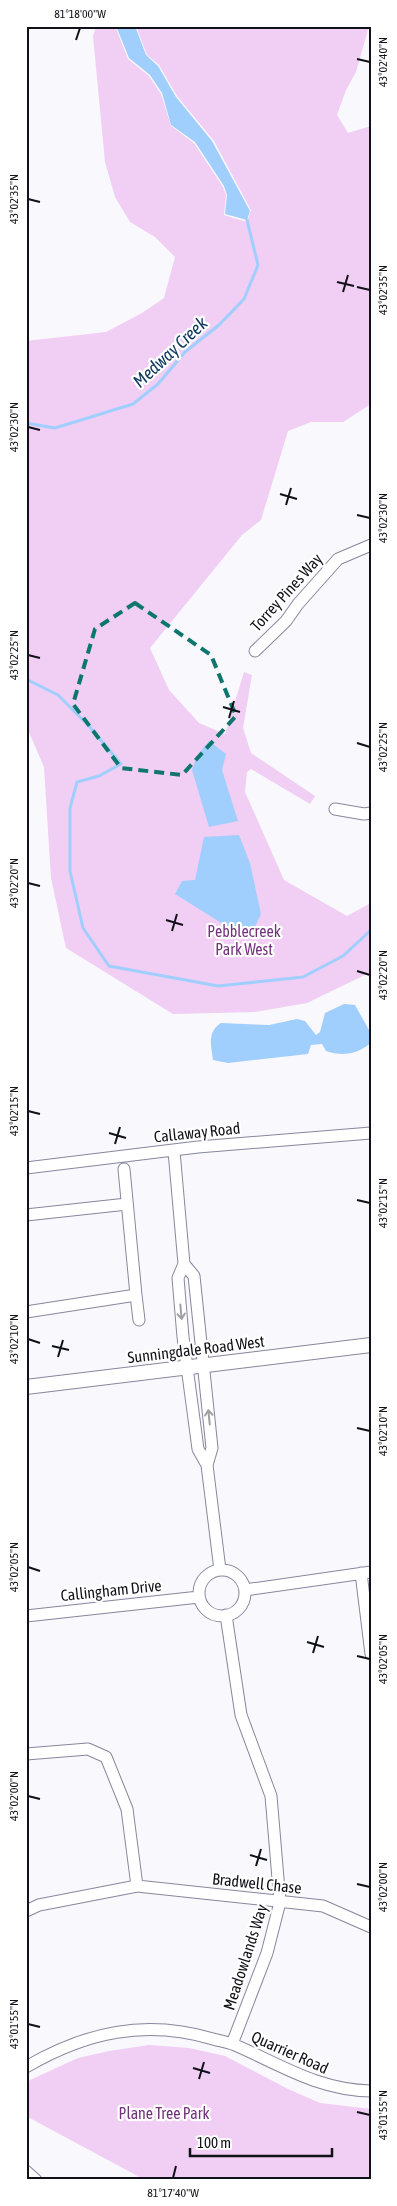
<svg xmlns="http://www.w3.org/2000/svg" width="397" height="2206" viewBox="0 0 397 2206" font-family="'Asap Condensed',sans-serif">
<rect width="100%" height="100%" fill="#f8f8fd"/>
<!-- green -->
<path fill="#f1cef4" d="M96 26H115L128 59 149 76 161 94 171 126 194 143 223 187 226 195 224 215 247 222 251 210 214 141 177 96 159 65 147 55 136 26H369L356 72 346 90 337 115 348 133 371 126V404L343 422H311L288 431 261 520 242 535 150 648 169 690 199 723 225 734 244 672 252 675 243 728 251 753 315 796 310 804 251 769 247 772 245 792 284 880 347 916 371 903V972L307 1003 255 1012 173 1014 66 948 51 878 44 767 26 725V341L106 332 142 313 164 298 175 257 155 237 130 222 115 197 105 162 93 36Z
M149 2045 189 2048 225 2056 288 2089 320 2103 371 2109V2180H145L26 2116V2084L30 2080 78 2058 109 2051Z"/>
<!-- water -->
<path fill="#a0cefd" d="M116 26H135L146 55 158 66 176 97 212 141 250 211 247 220 225 214 227 195 224 186 195 142 171 125 162 93 150 75 129 58Z
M209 741 226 754 222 770 238 821 209 827 192 770 197 756Z
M239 835 250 863 261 914 254 929H231L175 894 182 881 195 880 204 837Z
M344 1004 355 1005 369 1030 371 1043C357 1054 343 1057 326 1051L322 1044 311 1045 308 1054 228 1063 213 1060C211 1045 207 1032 221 1023L269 1025 297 1019 305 1021 316 1035 320 1032 325 1013Z"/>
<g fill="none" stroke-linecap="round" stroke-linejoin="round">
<!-- stream -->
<path stroke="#a0cefd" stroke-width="3" d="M26 423 55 428 133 404 158 384 185 352 219 325 244 299 258 265 247 220
M26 679 58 695 88 725 121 764 99 776 77 782 70 808V871L83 928 109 966 218 986 303 977 343 956 371 930"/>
<defs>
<path id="minor" d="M255 651 286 621 298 604 338 559 371 545
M335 809 364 814 371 813
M174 1151 184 1264 178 1278 183 1337 198 1449 207 1465
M26 1168 198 1147 371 1133
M26 1215 127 1204
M184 1264 194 1276 212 1448 207 1465 220 1570
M136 1295 139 1320
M26 1312 136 1295 124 1169
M199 1593a23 23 0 1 1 46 0a23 23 0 1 1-46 0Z
M361 1573 371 1654
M245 1590 371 1572
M226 1615 241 1715 271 1796 280 1902 267 1953 232 2044
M26 1616 199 1597
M26 1754 88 1749 106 1757 127 1809 137 1886
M26 1911 39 1905 137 1886 323 1906 371 1927
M26 2067C86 2032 145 2019 213 2039 220 2041 228 2042 235 2045 281 2065 318 2090 371 2091
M26 2171 36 2180"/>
<path id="major" d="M26 1387 371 1345"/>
</defs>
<!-- minor casing -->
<use href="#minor" stroke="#87879d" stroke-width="13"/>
<!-- major casing -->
<use href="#major" stroke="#87879d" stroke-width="16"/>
<!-- minor -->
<use href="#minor" stroke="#fff" stroke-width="11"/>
<!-- major -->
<use href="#major" stroke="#fff" stroke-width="14"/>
</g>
<!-- one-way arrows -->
<defs><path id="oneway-shaft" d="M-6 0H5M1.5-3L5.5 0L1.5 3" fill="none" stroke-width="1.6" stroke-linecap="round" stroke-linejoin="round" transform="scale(1.25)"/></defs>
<g stroke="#a0a0a3">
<use href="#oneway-shaft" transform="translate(181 1312) rotate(85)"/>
<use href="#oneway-shaft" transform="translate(209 1417) rotate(-96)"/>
</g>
<!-- marked area -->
<path fill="none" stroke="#0f766e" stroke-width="4" stroke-dasharray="10 6" stroke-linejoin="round" d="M135 603 211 655 236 716 182 775 121 768 73 704 95 629Z"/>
<!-- ticks -->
<path fill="none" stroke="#111119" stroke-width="2" d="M76 40 80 28M357 59 370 62M28 199 40 202M337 282 354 286M357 287 370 290M343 292 348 275M28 427 40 430M280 494 297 499M286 505 291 488M357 515 370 518M28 655 40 658M223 707 240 712M229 718 234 701M357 743 370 747M28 883 40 886M166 920 183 925M172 931 177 914M357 971 370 975M28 1111 40 1114M109 1133 126 1138M115 1144 120 1127M357 1200 370 1203M28 1339 40 1343M52 1346 69 1350M58 1357 63 1340M357 1428 370 1431M28 1567 40 1571M307 1642 324 1647M313 1653 318 1636M357 1656 370 1659M28 1796 40 1799M250 1855 267 1860M256 1866 261 1849M357 1884 370 1887M28 2024 40 2027M193 2068 210 2073M199 2079 204 2062M357 2112 370 2115M173 2178 176 2166"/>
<g text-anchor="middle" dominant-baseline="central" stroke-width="4.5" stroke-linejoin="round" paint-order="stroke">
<!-- street labels -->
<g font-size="16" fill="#111119" stroke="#fff">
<text transform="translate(286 592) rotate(-48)">Torrey Pines Way</text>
<text transform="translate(197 1132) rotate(-6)">Callaway Road</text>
<text transform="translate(196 1349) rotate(-7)">Sunningdale Road West</text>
<text transform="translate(111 1590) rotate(-6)">Callingham Drive</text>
<text transform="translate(257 1883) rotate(6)">Bradwell Chase</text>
<text transform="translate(245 1957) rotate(-72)">Meadowlands Way</text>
<text transform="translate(290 2052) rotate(24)">Quarrier Road</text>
</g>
<!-- park labels -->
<g font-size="16" fill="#73337b" stroke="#fff">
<text x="244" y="931">Pebblecreek<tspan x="244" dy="18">Park West</tspan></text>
<text x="164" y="2113">Plane Tree Park</text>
</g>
<!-- water labels -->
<g font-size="18" font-style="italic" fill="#113b61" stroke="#fff">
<text transform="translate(170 352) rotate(-43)">Medway Creek</text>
</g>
</g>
<!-- border -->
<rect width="397" height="2206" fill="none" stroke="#ffffff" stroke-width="55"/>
<!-- scale -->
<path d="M190 2148v8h142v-8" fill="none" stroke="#111119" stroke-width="2.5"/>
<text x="197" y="2148" font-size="15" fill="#111119" stroke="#ffffff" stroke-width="4" paint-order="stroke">100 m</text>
<rect x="28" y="28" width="342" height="2150" fill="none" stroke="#111119" stroke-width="2"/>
<g font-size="12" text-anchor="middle" fill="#111119">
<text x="80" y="18">81°18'00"W</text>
<text transform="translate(383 62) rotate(-90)" y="4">43°02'40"N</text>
<text transform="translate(14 199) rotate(-90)" y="4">43°02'35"N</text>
<text transform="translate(383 290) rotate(-90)" y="4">43°02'35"N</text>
<text transform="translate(14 427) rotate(-90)" y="4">43°02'30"N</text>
<text transform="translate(383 518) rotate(-90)" y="4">43°02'30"N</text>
<text transform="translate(14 655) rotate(-90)" y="4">43°02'25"N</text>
<text transform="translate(383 747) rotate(-90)" y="4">43°02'25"N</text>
<text transform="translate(14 883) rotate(-90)" y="4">43°02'20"N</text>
<text transform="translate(383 975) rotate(-90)" y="4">43°02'20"N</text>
<text transform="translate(14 1111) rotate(-90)" y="4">43°02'15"N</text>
<text transform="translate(383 1203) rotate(-90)" y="4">43°02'15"N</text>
<text transform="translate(14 1339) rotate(-90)" y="4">43°02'10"N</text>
<text transform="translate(383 1431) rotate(-90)" y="4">43°02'10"N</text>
<text transform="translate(14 1567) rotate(-90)" y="4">43°02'05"N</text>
<text transform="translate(383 1659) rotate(-90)" y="4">43°02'05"N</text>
<text transform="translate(14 1796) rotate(-90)" y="4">43°02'00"N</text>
<text transform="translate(383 1887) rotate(-90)" y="4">43°02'00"N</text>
<text transform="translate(14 2024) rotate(-90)" y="4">43°01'55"N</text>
<text transform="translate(383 2115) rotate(-90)" y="4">43°01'55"N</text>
<text x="173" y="2197">81°17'40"W</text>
</g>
</svg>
